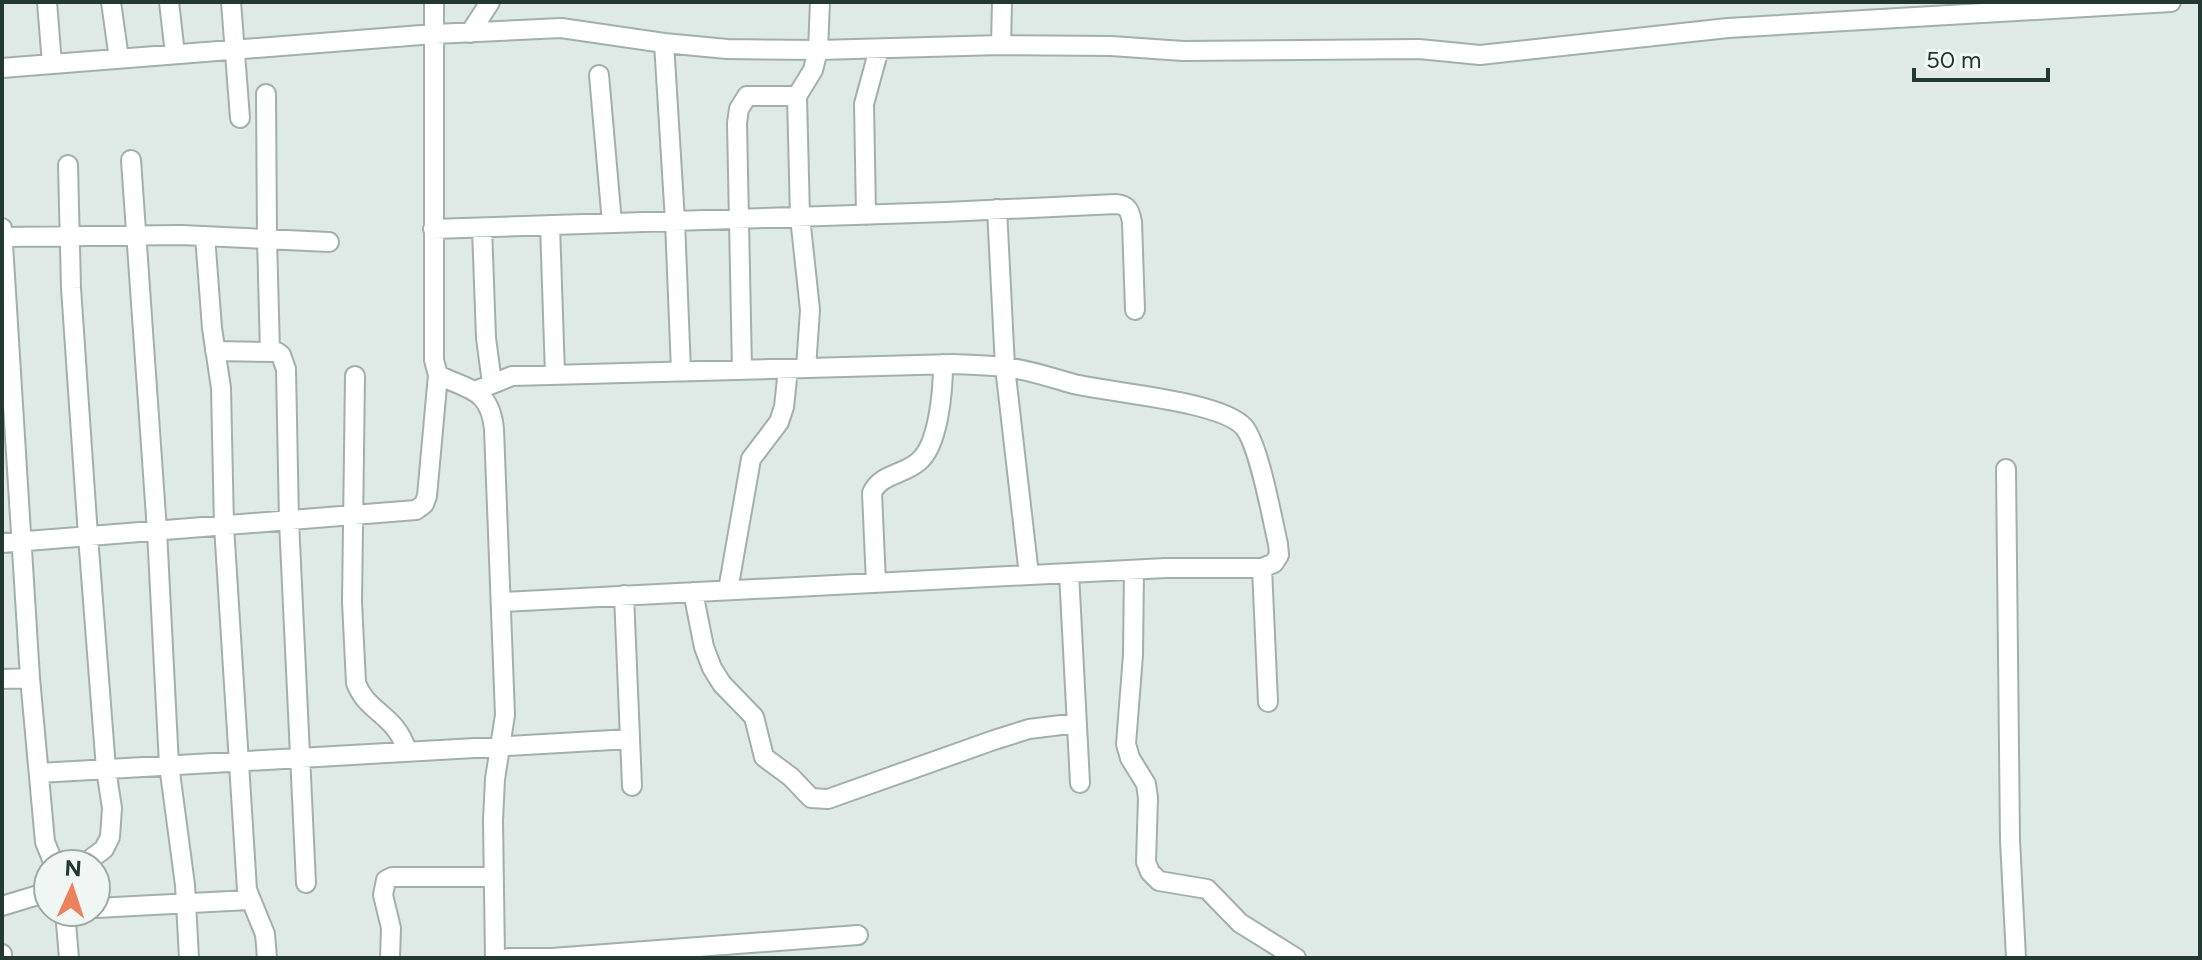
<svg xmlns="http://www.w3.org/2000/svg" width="2202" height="960" viewBox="0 0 2202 960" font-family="Figtree,sans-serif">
<rect width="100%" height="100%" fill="#dfe9e5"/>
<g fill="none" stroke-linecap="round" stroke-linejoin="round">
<defs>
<path id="minor" d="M47 2 52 64
M111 2 119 59
M169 2 175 54
M231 2 240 118
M434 2V360L438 375C469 390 490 389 494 429L505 715 495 779 493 820 495 958
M470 33 490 2
M664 43 675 221 681 371
M1001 45 1002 2
M2 68 434 34 561 28 664 43 727 49 818 50 1001 45 1111 46 1183 51 1419 49 1480 55 1728 28 2171 2
M599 75 612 223
M266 94 267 239 270 351
M131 160 157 531 169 765 185 885 189 958
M68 165 71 288 88 536 106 769 112 808 110 837 104 849 84 864
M997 209 1005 367 1029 575
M866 215 864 104 879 49
M550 225 555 375
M2 228 30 678
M482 228 486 338 492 383
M433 229 946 212 1116 204C1128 205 1130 211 1132 222L1135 310
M205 236 212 328 221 388 224 526 247 890 265 934 267 958
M2 237 181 235 329 242
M215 351 277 352 281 355 286 369 289 521 306 883
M806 368 810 310 800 217 797 96 813 70 818 50 820 2
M742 370 737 123 739 109 747 96H797
M355 376 352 602 356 683C367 713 395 713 407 751
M475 391 512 376 954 364C971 365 987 365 1003 367 1028 369 1051 378 1074 384 1112 393 1221 401 1244 427 1259 445 1272 518 1278 544L1279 555 1274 563 1262 568H1166L501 602
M2006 469 2010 840 2016 958
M2 543 416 510 424 504 427 496 438 375
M1262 568 1268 702
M1134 570 1133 655 1126 744 1130 758 1146 784 1148 798 1146 862 1150 872 1159 881 1207 889 1240 923 1296 958
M1069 573 1080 783
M876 583 872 493C880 474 903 475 918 462 939 446 943 389 943 364
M728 590 751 459 779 422 784 407 788 369
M693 592 704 647 712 668 722 684 754 717 764 757 791 777 811 798 828 799 994 740 1029 729 1077 723
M624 595 632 786
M2 679 30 678 45 842 54 864
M39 773 630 739
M2 906 48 892
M96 908 249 900
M65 912 69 958
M2 954V958
M390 958 391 928 383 895 386 880 392 877H493
M508 958H552L858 935"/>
</defs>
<!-- minor casing -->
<use href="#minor" stroke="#a2b0ac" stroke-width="22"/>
<!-- minor -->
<use href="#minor" stroke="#fff" stroke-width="18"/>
</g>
<!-- border -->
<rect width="2202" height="960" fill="none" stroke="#213833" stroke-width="8"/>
<!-- north arrow -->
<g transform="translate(72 888) rotate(3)"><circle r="38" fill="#eff6f3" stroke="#9daaa6" stroke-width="2"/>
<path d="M0-6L14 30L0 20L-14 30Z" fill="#eb825b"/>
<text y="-12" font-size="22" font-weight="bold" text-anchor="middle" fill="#213833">N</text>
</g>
<!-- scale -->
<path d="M1914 68v12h134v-12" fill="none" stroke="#213833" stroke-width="4"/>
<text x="1926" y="68" font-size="24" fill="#213833" stroke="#eff6f3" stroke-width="6" paint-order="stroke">50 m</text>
</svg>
